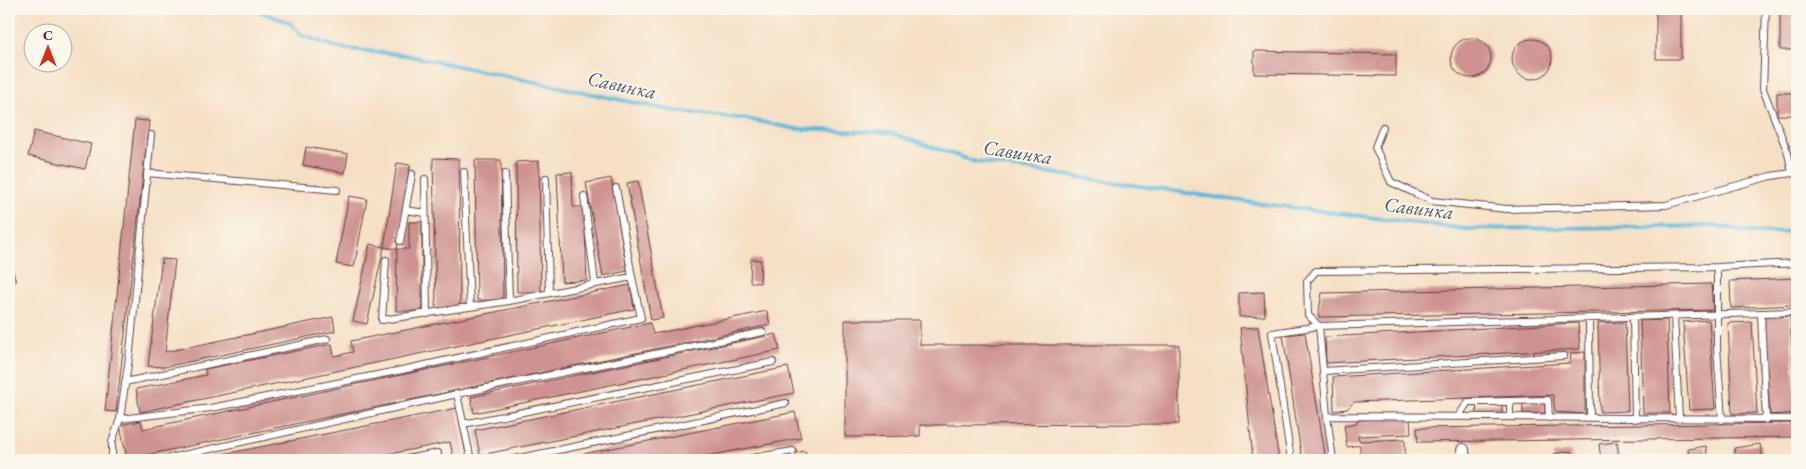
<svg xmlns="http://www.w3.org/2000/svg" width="1806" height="469" viewBox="0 0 1806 469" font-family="'EB Garamond',serif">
<rect width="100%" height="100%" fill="#fbf7ec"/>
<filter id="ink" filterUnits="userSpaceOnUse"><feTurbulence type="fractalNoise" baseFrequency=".02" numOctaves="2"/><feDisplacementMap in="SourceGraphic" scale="10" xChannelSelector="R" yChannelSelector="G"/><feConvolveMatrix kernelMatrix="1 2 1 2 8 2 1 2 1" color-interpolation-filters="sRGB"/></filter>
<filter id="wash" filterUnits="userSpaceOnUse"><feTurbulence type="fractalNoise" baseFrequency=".0096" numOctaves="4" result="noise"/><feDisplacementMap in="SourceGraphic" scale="20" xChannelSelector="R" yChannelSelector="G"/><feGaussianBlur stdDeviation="1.12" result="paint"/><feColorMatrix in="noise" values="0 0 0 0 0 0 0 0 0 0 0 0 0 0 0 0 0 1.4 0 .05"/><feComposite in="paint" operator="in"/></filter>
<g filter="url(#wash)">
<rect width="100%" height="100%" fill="#f5e0c4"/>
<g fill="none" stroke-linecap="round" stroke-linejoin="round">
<!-- stream -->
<path stroke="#5db7da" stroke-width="4" d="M253 9 290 23 301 35 339 48 405 55 674 111 747 119 796 129 891 133 976 162 1248 202 1465 229 1717 226 1755 233 1797 231"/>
</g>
<g id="blocks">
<!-- building -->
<path fill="#ce9390" d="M1656 9H1681V59H1656Z
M1780 13H1797V50H1780Z
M1451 58a20 20 0 1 1 40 0a20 20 0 1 1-40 0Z
M1512 59a20 20 0 1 1 40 0a20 20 0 1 1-40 0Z
M1254 51 1396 54V76L1254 74Z
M1777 93H1797V115H1777Z
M135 120 149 121 116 412 105 411Z
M34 131 91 144 85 169 28 156Z
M306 147 348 154 345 173 303 165Z
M433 158 459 159 460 307 436 308Z
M475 160H501L503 300H477Z
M539 161 541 292H517L516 162Z
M397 163 410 165 397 249H409V222H422V311H396L397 249 384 247 367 324 353 321 370 244 384 247Z
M572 172 573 207H584L587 280 562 282 557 173Z
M611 178 627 271 603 276 586 183Z
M638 181 663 318 651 320 627 183Z
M349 196 367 199 354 267 336 264Z
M9 257 16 282 9 284Z
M162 259 175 260 165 352 333 317 335 331 164 367 148 366Z
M751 259 761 260 760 283 750 282Z
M1797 278V305L1731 308 1730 281Z
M1711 284 1713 310 1318 317 1322 293Z
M630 285 634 309 140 412 136 389 206 375 205 369 332 344 334 356 353 352 351 341Z
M1264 292 1265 316 1239 317V293Z
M767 311 770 325 127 459 120 425 141 421 143 429 650 323 653 334Z
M1790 316 1796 413 1770 415 1763 318Z
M845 320H920V345H1179V424L920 425V436L845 437Z
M1667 320 1670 413H1643L1640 321Z
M1709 320 1715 409 1689 410 1683 322Z
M1625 322 1628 411 1600 412 1598 323Z
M1752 322 1757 413 1732 414 1728 323Z
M1578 323 1580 349 1326 363 1325 337Z
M1258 327 1279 460H1253L1240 328Z
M1305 333 1326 460H1302L1283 335Z
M776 334 780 350 474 413 471 397Z
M1585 352V414L1555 412 1553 395 1354 402 1347 409 1334 411 1333 377 1570 363 1571 353Z
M788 367 794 393 480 455 475 430Z
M1544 402 1545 413 1523 414V403Z
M1476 404H1502V414H1477Z
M457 408 467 460H454L450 442 359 460H194Z
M795 412 801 438 686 460H552Z
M1410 418 1411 434 1358 436 1359 441 1405 439V460H1360V445L1347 447 1344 425 1357 423V420Z
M1797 423V437L1418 442 1417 428Z
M1617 442 1619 458 1601 460 1599 444Z
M1760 444 1763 460H1736L1734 448Z
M1706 446 1708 460H1689L1688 449Z
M805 451 806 460H764V459Z
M1571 451 1572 460H1554L1553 454Z
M1047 456 1057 460H1036L1042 457Z"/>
</g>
</g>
<g filter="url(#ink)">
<use href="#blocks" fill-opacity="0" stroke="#643c42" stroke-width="1"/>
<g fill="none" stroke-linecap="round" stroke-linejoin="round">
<defs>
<path id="service" d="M1766 9 1763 89 1788 153 1792 173 1797 175
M1383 127 1375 147 1391 182 1432 201 1507 209 1666 205 1771 176 1792 173
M464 172 470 307
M147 173 337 190
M505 174 509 301
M546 178 549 292
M425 179 427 314
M584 196 595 283
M406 210 425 213
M400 241 412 174
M386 260 382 320 509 301 632 277 616 188
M1717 267V347L1722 420
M1761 314 1766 420
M1674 317 1679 419
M1633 318 1635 419
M1589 320 1590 418
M1323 371 1564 356
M125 382 327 339
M457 394 471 460
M1510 401V417
M1327 416 1319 326 1308 315 1307 281 1316 271 1717 267 1797 263
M1458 417 1468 402 1548 400 1549 418
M120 419 211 408 402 370 641 318 632 277
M463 424 773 362
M112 460V442L120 419 130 351 151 135
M161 460 457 394 763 332
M401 460 438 453
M510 460 786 403
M741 460 793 451
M1291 460 1272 333 1319 326 1797 312
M1333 460 1327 416 1797 419"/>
<path id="minor" d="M1463 450 1464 460"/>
</defs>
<!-- service casing -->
<use href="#service" stroke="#643c42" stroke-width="8"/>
<!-- minor casing -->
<use href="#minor" stroke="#643c42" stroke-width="14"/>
<!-- service -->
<use href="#service" stroke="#fff" stroke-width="6"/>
<!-- minor -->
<use href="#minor" stroke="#fff" stroke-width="12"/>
</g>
</g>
<g text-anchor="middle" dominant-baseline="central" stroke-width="4" stroke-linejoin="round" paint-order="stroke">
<!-- water labels -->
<g font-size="20" font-style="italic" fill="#515468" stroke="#fbf7ec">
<text transform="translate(622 85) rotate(12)">Савинка</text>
<text transform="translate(1018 152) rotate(9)">Савинка</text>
<text transform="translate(1419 208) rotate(7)">Савинка</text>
</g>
</g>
<!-- margin -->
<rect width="1806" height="469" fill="none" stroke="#fbf7ec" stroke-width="30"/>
<!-- north arrow -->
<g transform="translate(48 48)"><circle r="24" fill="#fbf7ec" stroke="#b4a19f"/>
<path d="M0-4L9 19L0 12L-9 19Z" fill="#c8321e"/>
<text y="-8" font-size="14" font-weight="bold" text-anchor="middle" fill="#4a1f2b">С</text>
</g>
</svg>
